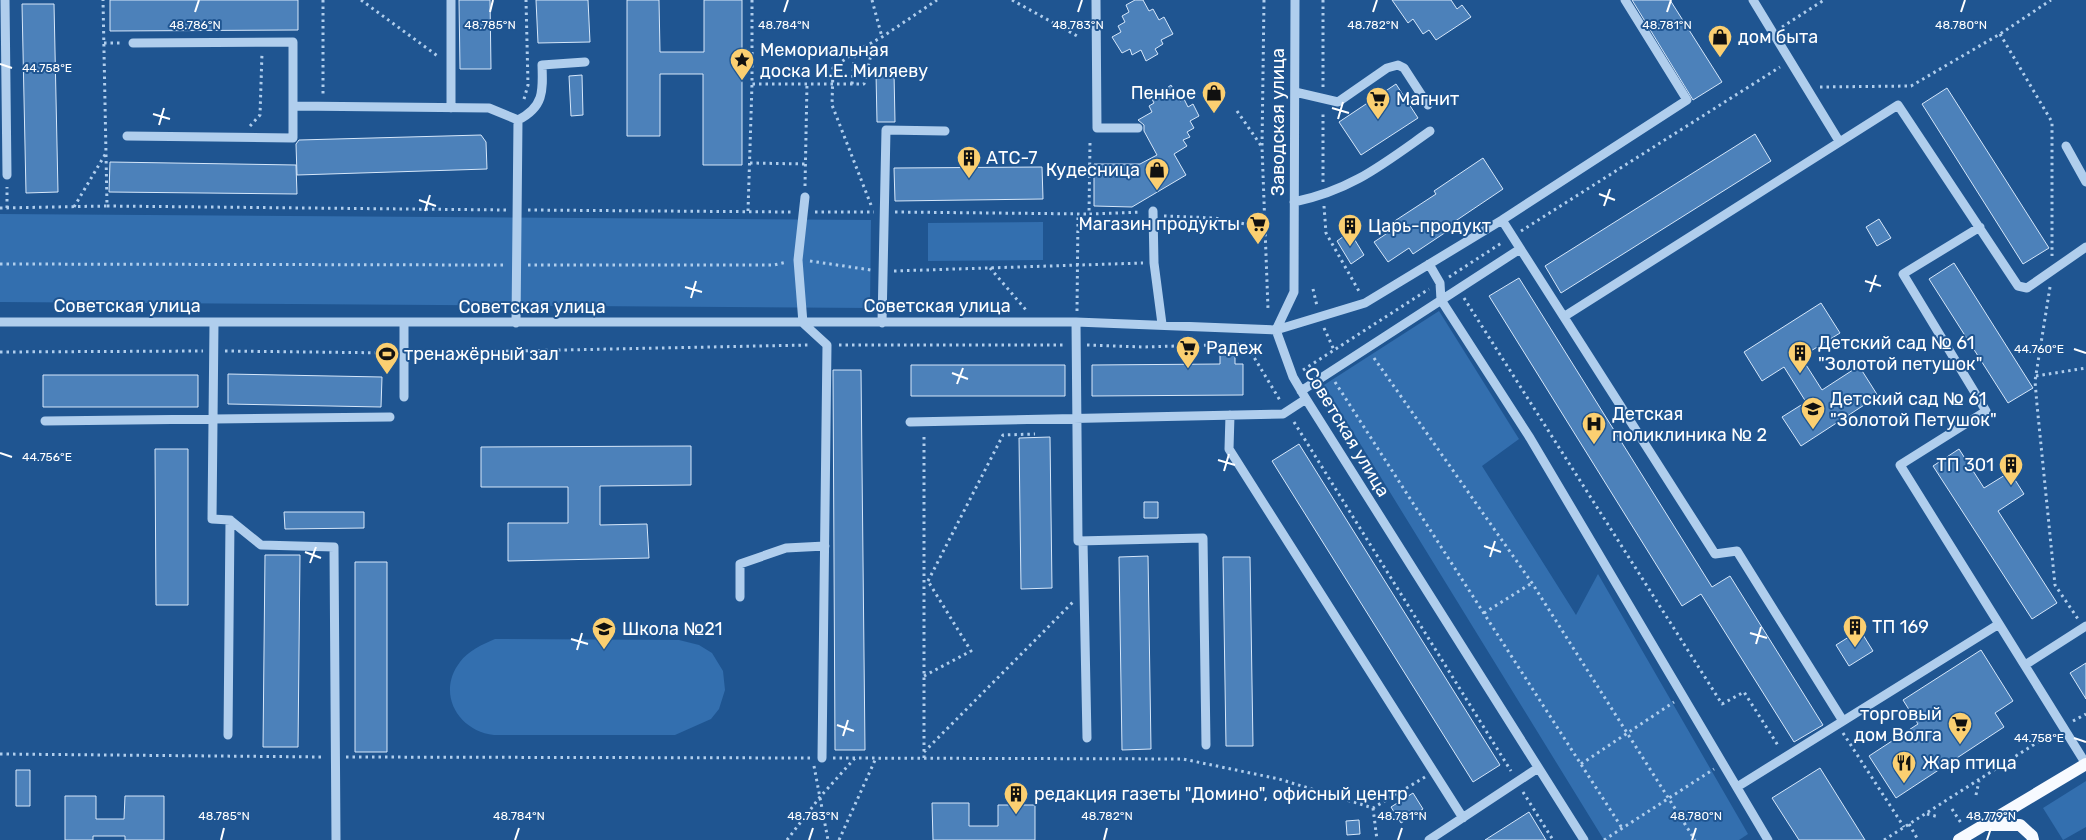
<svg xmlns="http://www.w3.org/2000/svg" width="2086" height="840" viewBox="0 0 2086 840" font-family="Rubik,sans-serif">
<rect width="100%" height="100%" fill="#1f5591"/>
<!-- green -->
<path fill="#336faf" d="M0 214 871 220 870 308 0 302Z
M1043 222V260L928 261V223Z
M1439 311 1519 439 1482 466 1576 615 1598 574 1748 834 1739 840H1604L1324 385Z
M495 639 679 640 699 645 712 653 723 671 725 690 719 709 711 719 675 735H494C458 731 436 693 460 662 468 651 483 644 495 639Z
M2086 781V827L2063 840 2043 808Z"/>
<!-- building -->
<path fill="#4c81ba" stroke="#d6e7fa" d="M110 0H298V30L110 31Z
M459 0H490L491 69H460Z
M536 0H588L590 42 538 43Z
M627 0H659L660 52H704V0H742V165H703V74H660V136H627Z
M1135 0H1143L1149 11 1153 9 1159 20 1164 17 1173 34 1161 40 1163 44 1155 49 1158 54 1146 61 1141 50 1132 55 1130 49 1122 53 1112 37 1121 32 1118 26 1125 22 1122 16 1129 12 1126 5Z
M1392 0H1451L1457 9 1462 5 1471 17 1436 40 1429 30 1423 34 1413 19 1408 23Z
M1632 0H1670L1722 82 1693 100Z
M22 4H54L58 192 26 193Z
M876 73H894L895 122H877Z
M582 75 583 115 571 116 569 76Z
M1396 84 1418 118 1361 155 1339 122Z
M1171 85 1180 101 1184 99 1188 107 1193 104 1199 116 1190 121 1194 128 1187 132 1190 137 1183 140 1187 146 1174 154 1186 175 1132 207 1094 206V164H1140L1157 155 1144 131V125L1138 120 1152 112 1149 106 1154 103 1152 99Z
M1947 88 2049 248 2023 264 1922 104Z
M1755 134 1771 161 1561 293 1545 266Z
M481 135 486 142 487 169 297 175 296 144 299 140Z
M1483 158 1503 189 1454 222 1447 227 1449 230 1413 254 1409 248 1388 262 1374 242 1389 232 1387 226 1436 194 1434 191Z
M110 162 296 165 297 194 109 192Z
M1042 167 1043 199 895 201 894 168Z
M1879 219 1891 238 1877 246 1866 227Z
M1350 232 1364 255 1351 264 1337 241Z
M1954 263 2033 388 2008 403 1929 279Z
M1519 278 1712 587 1730 576 1823 725 1794 742 1701 594 1682 606 1489 296Z
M1821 303 1840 333 1801 357 1822 390 1859 366 1878 396 1801 446 1782 417 1806 402 1784 367 1762 381 1744 352Z
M1220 349H1235V364H1243V395L1092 396V365L1220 364Z
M911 365H1065V396H911Z
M833 370H861L865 750H835Z
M228 374 382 377 381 407 228 404Z
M43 375H198V407H43Z
M1050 437 1052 588 1021 589 1019 438Z
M1299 444 1500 765 1473 782 1272 461Z
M691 446V485L600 486V525L647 524 649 558 508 561V523H568V487H481V447Z
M155 449H188V605H156Z
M1959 449 1984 488 2010 472 2024 494 1998 511 2057 603 2032 619 1933 466Z
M1144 502H1158V518H1144Z
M284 512H364V528L285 529Z
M265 555H300L298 747H263Z
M1148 556 1151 749 1122 750 1119 557Z
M1223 557H1250L1253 746H1226Z
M355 562H387V752H355Z
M1860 630 1873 651 1849 666 1836 645Z
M1981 650 2013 701 1995 713 2004 727 1896 798 1869 756 1918 724 1903 700Z
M2086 663V699L2070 673Z
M1820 768 1865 840H1799L1772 798Z
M16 770H30V806H16Z
M1413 793 1423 809 1401 823 1391 807Z
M65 796H96V819H124L125 796H164V840H125V836H93V840H65Z
M932 803H969V826H998V805H1035V840H933Z
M1529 812 1546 840H1485Z
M1359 820 1360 834 1347 835 1346 821Z"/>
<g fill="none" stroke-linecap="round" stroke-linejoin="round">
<!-- path -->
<path stroke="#b0ceed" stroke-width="3" stroke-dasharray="2.5 4" stroke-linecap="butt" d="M323 0V94
M361 0 439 57
M752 0V84H864L874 42
M872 0 882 37
M1012 0 1079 37
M1264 0 1262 147 1268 309
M1323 0V87
M1782 27 1824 0
M2000 34 2052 122V256
M104 43H122
M852 84 855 52
M1820 87 1911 86 2000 34 2051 0
M524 99 528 85 526 0
M1237 111 1262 147
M250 126 260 115 262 53
M1090 143 1089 214 1141 212
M750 163 805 164
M1323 182V111
M805 186 807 84
M871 205 832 105 833 68 855 52 882 37 937 0
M107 206 506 210
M1324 206 1326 233 1360 293
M74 207 106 153
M0 208 107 206 103 0
M7 208V187
M528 210 791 212
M748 211 752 84
M815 212H874
M895 212 1089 214
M1164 216 1215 218 1265 228
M1521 231 1780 67
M810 261 871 270
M0 264 504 265
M528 265H774L787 262
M990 268 1026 310
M894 271 1143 263
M1449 277 1503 242
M2050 287 2035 381 2037 405 2055 585 2078 619
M1313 289 1317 306
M1464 298 1722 704 1744 692 1779 747
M1077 311 1078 214
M1324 328 1334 350
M839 345H1066
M1087 345 1143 347 1246 344 1281 402
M225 351 393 353
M0 352 203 351
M415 353 808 345
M1374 358 1532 583 1695 840
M1303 370 1429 289
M2036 376 2086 368
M1335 382 1622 828
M1294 422 1511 771
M928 581 1003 435 1035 434
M1484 613 1532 583
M924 676 971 651 928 581
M2073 721 2086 714
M1843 733 1904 827
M924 752 1073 602
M0 754 324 757
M346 757 812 758
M833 758 1183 759 1279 779 1373 808 1425 777
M924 758V434
M1581 764 1674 702
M814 766 828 840
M1523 792 1553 840
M1976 795 1979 781
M1373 808 1377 840
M1952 809 1961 823
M1927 814 1939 817
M1909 824 1918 840
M787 840 820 797 855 758
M839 840 876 758
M1604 840 1714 769
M1884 840 2052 733"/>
<!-- minor -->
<path stroke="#b0ceed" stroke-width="9" d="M5 0 7 175
M451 0V108
M1096 0 1097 128H1138
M1753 0 1839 141
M133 43 293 42V106
M1295 92 1338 102 1387 68 1398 65 1404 68 1428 105
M518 120C544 107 543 91 542 65L585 62
M127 136 293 138V106L489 108 518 120 516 323
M2066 146 2086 182
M805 197 798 260 803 323 827 345 822 758
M1294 202C1352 190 1383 164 1430 131
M1153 211 1154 263 1162 324
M1502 220 1715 554 1737 551 1843 721
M1980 227 1903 274 1986 411 1900 465 1999 624
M1429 264 1440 283 1441 300 1530 438 1768 840
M1565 316 1898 105 2018 286 2027 288 2086 247
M0 322H1076L1276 330 1293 377 1306 399 1584 840
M1076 322 1078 541 1203 538 1206 745
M214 323 212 519 230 520 228 735
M882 323 886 130 945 131
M1276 330 1365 303 1502 220 1687 100 1625 0
M1276 330 1294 292 1295 0
M1301 391 1520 249
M404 397V323
M1230 415 1229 449 1463 818
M45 421 390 417
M910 422 1283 414 1306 399
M230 520 261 545 334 547 336 840
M1083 541 1087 738
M740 597V564L786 548 825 546
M2025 665 2086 626
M1737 787 1999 624 2086 764
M1429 840 1538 768"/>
<!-- major -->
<path stroke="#f7faff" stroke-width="12" d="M1986 825H2020L2032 836 2033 840
M1959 840 2086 764"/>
</g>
<!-- ticks -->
<path fill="none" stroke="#fff" stroke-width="2" d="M195 12 199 0M490 12 493 0M784 12 788 0M1078 12 1082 0M1373 12 1377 0M1667 12 1671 0M1961 12 1965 0M0 64 12 68M1332 108 1349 113M153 114 170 119M1338 119 1343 102M159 125 164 108M1599 194 1615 200M419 200 436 206M1604 206 1610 189M425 211 430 195M1865 281 1881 286M685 287 702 292M1870 292 1876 275M691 298 696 281M2074 349 2086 353M952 373 968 379M957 384 963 368M0 453 12 457M1218 460 1235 465M1224 471 1229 454M1484 546 1501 552M305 552 321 558M1490 557 1495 541M310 563 316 547M1750 633 1767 638M571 639 588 644M1756 644 1761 627M577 650 582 633M837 725 854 731M843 736 848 720M2074 738 2086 742M221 840 224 828M515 840 519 828M809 840 813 828M1104 840 1107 828M1398 840 1402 828M1692 840 1696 828M1987 840 1991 828"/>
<!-- icons -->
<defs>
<symbol id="shop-pin" viewBox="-11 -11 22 30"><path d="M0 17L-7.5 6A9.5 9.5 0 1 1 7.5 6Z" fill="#fbcf71" stroke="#1f5591"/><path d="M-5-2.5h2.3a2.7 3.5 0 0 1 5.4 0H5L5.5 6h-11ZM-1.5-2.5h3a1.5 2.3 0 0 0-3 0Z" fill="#111"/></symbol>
<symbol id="sight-pin" viewBox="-11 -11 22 30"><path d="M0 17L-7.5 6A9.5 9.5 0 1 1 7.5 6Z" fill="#fbcf71" stroke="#1f5591"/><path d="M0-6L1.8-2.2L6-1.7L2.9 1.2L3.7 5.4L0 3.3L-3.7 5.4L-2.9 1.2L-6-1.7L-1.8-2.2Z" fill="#111"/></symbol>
<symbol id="supermarket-pin" viewBox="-11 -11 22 30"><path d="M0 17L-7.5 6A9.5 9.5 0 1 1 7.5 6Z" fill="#fbcf71" stroke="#1f5591"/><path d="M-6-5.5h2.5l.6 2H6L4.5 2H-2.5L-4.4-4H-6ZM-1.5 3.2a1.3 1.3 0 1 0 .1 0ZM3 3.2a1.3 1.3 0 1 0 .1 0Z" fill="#111"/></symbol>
<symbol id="building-pin" viewBox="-11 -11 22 30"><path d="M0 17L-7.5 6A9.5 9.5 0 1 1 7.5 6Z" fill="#fbcf71" stroke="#1f5591"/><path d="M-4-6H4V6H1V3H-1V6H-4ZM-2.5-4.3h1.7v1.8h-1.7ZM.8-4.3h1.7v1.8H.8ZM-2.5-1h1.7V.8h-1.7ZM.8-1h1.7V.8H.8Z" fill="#111"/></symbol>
<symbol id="stadium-pin" viewBox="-11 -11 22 30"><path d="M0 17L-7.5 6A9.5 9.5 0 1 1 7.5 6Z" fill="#fbcf71" stroke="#1f5591"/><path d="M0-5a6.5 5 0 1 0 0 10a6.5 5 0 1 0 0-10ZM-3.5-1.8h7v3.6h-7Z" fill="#111"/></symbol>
<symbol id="school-pin" viewBox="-11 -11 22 30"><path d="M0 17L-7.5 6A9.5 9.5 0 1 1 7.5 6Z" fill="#fbcf71" stroke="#1f5591"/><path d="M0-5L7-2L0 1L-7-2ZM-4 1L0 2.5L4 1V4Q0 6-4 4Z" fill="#111"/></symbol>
<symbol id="hospital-pin" viewBox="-11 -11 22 30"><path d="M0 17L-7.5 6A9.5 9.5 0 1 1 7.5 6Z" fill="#fbcf71" stroke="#1f5591"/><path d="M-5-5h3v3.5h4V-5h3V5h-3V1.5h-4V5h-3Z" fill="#111"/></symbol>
<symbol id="restaurant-pin" viewBox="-11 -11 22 30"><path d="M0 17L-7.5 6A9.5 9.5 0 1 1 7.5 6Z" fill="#fbcf71" stroke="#1f5591"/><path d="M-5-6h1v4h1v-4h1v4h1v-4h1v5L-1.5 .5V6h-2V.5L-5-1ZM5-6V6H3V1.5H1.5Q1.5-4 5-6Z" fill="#111"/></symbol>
</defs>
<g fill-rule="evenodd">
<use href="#shop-pin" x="1706" y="23" width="28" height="38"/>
<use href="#sight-pin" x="728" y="46" width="28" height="38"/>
<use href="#shop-pin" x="1200" y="79" width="28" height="38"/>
<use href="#supermarket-pin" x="1364" y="85" width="28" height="38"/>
<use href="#building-pin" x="955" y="144" width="28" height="38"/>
<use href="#shop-pin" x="1143" y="156" width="28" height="38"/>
<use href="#supermarket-pin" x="1244" y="210" width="28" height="38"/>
<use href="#building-pin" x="1336" y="212" width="28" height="38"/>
<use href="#supermarket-pin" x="1174" y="334" width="28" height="38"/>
<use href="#building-pin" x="1786" y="339" width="28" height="38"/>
<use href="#stadium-pin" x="373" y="340" width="28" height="38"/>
<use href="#school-pin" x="1799" y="395" width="28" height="38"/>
<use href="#hospital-pin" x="1580" y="410" width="28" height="38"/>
<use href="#building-pin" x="1997" y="451" width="28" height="38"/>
<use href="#building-pin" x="1841" y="613" width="28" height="38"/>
<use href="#school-pin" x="590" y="615" width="28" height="38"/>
<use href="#supermarket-pin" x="1946" y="710" width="28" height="38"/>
<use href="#restaurant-pin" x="1890" y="749" width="28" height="38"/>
<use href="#building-pin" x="1002" y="780" width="28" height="38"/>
</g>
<g text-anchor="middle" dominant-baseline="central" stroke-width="4" stroke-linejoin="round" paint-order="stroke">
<!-- poi labels -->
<g font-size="18" fill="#fff" stroke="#1f5591" text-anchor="start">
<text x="1738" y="37">дом быта</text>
<text x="760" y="50">Мемориальная<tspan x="760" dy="21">доска И.Е. Миляеву</tspan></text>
<text x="1196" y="93" text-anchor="end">Пенное</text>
<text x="1396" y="99">Магнит</text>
<text x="986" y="158">АТС-7</text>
<text x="1140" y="170" text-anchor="end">Кудесница</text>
<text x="1240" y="224" text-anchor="end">Магазин продукты</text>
<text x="1368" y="226">Царь-продукт</text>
<text x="1818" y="343">Детский сад № 61<tspan x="1818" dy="21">"Золотой петушок"</tspan></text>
<text x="1206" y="348">Радеж</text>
<text x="404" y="354">тренажёрный зал</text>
<text x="1830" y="399">Детский сад № 61<tspan x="1830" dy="21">"Золотой Петушок"</tspan></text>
<text x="1612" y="414">Детская<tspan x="1612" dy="21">поликлиника № 2</tspan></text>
<text x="1994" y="465" text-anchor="end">ТП 301</text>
<text x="1872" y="627">ТП 169</text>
<text x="622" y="629">Школа №21</text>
<text x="1942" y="714" text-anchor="end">торговый<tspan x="1942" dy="21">дом Волга</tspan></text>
<text x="1922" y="763">Жар птица</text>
<text x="1034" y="794">редакция газеты "Домино", офисный центр</text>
</g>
<!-- street labels -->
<g font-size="18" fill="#fff" stroke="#1f5591">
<text transform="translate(1278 122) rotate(-90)">Заводская улица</text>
<text x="127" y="306">Советская улица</text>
<text x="937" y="306">Советская улица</text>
<text x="532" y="307">Советская улица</text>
<text transform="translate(1347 432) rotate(59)">Советская улица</text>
</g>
</g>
<g font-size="12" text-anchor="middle" fill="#fff" stroke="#1f5591" stroke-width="4" stroke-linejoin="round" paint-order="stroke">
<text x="195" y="29">48.786°N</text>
<text x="490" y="29">48.785°N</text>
<text x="784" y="29">48.784°N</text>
<text x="1078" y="29">48.783°N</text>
<text x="1373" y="29">48.782°N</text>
<text x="1667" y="29">48.781°N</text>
<text x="1961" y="29">48.780°N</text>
<text x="47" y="72">44.758°E</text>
<text x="2039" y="353">44.760°E</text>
<text x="47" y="461">44.756°E</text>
<text x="2039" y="742">44.758°E</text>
<text x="224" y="820">48.785°N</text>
<text x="519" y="820">48.784°N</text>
<text x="813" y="820">48.783°N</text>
<text x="1107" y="820">48.782°N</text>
<text x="1402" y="820">48.781°N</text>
<text x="1696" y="820">48.780°N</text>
<text x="1991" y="820">48.779°N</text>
</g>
</svg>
